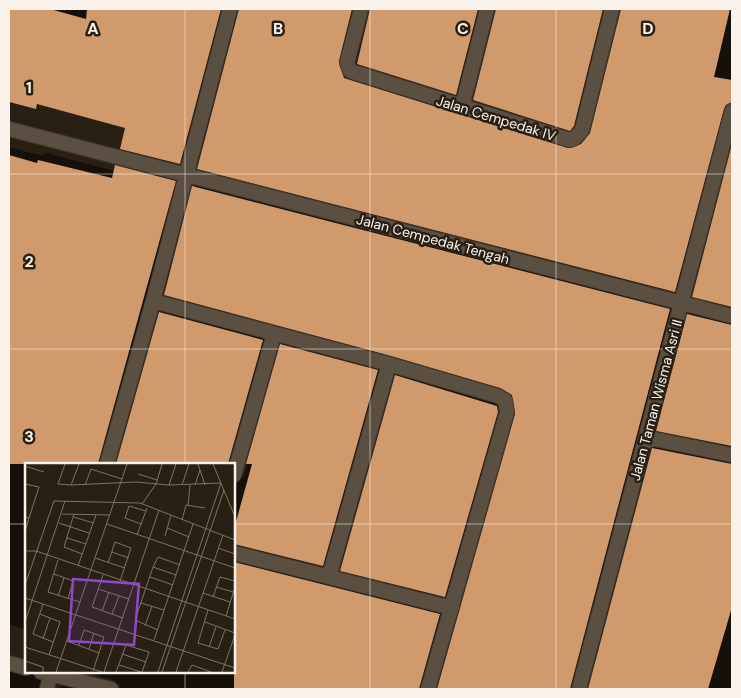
<svg xmlns="http://www.w3.org/2000/svg" width="741" height="698" viewBox="0 0 741 698" font-family="'DM Sans',sans-serif">
<rect width="100%" height="100%" fill="#291f13"/>
<!-- shadow -->
<path fill="#0007" d="M9 9H225L187 156 180 163 127 128 40 104 35 108 9 103Z
M240 9H356L348 67 575 142 587 139 592 133 621 9H732V102H730L682 284 675 291 240 11Z
M370 9H483L463 87 456 94Z
M496 9H608L581 117 569 129Z
M732 146V306L693 296Z
M9 147 43 156 46 153 115 171 123 159 182 174 110 464H26V629L9 625Z
M201 179 677 302 582 689H438L517 414 514 395 501 386 392 354 165 294 194 186Z
M167 305 270 333 232 464H117L160 312Z
M696 307 732 317V445L658 430 689 314Z
M288 338 384 363 330 558 323 565 234 544V472L240 477 244 476 281 345Z
M403 368 505 404 452 589 445 596 396 376Z
M660 442 732 456V689H589L653 449Z
M234 549 446 607 431 689H121L120 686 114 680 82 672H234Z
M9 668 46 678 51 689H9Z
M64 683 110 689H58Z"/>
<!-- building -->
<path fill="#d09a6c" d="M9 9H50L86 19 87 9H221L180 164 120 149 125 128 37 104 36 109 9 102Z
M239 9H352L339 61 344 78 568 148 581 144 590 133 621 9H730L714 77 732 80V102L726 105 724 109 675 292 197 169Z
M370 9H478L456 95 357 64Z
M496 9H603L574 126 570 131 473 100Z
M732 144V307L692 297Z
M9 155 37 163 38 160 112 178 115 165 176 181 98 464H9Z
M192 186 670 309 570 689H437L515 414 512 395 500 388 391 356 164 295Z
M159 312 263 340 228 464H116Z
M687 314 732 325V446L656 431Z
M280 344 378 370 323 566 234 544V529L252 464H246Z
M395 375 497 406 498 412 445 597 340 571Z
M652 448 732 464V607L708 689H588Z
M234 562 440 614 419 689H234Z"/>
<g fill="none" stroke-linecap="round" stroke-linejoin="round">
<defs>
<path id="minor" d="M361 9 347 63 350 71 570 140 575 138 582 130 612 9
M462 107 487 9
M9 129 732 316
M153 301 389 364 498 396 505 400 507 412 428 689
M645 441 654 439 732 455
M107 464 153 301 230 9
M234 475 274 334
M234 553 452 608
M329 577 389 364
M9 663 26 668
M41 672 111 689
M47 689 51 672
M579 689 732 111"/>
</defs>
<!-- minor casing -->
<use href="#minor" stroke="#403830" stroke-width="16"/>
<!-- minor -->
<use href="#minor" stroke="#5b4f42" stroke-width="14"/>
</g>
<!-- grid -->
<path fill="none" stroke="#faf3eb" stroke-width="1" stroke-opacity="0.55" d="M185 9V464M370 9V689M556 9V689M9 174H732M9 349H732M9 524H26M234 524H732M185 672V689"/>
<g text-anchor="middle" dominant-baseline="central" stroke-width="5" stroke-linejoin="round" paint-order="stroke">
<!-- street labels -->
<g font-size="14" fill="#faf3eb" stroke="#291f13">
<text transform="translate(496 118) rotate(17)">Jalan Cempedak IV</text>
<text transform="translate(433 239) rotate(15)">Jalan Cempedak Tengah</text>
<text transform="translate(656 400) rotate(-75)">Jalan Taman Wisma Asri II</text>
</g>
</g>
<!-- overview -->
<g transform="translate(25 463)">
<rect width="210" height="210" fill="#291f13"/>
<path fill="none" stroke="#7d7469" stroke-width="1" d="M40 1 33 21 46 22M54 1 46 22 111 19 144 22 196 20 133 209M173 1 180 22M188 1 210 54M0 3 19 9M113 11 132 17M0 21 14 24 4 55M60 22 66 6 97 16M144 22 151 1M157 22 164 1M170 22 175 7M117 41 131 21 137 1M163 43 165 22M37 51 85 52M49 51 39 84 57 91M0 54 4 55 0 69M49 54 68 60M157 57 161 42 180 45M34 60 64 70M82 61 210 105M116 61 100 55 104 43 121 48M142 65 164 74M112 72 122 45M140 73 146 52M42 75 61 81M193 85 210 91M0 88H11L210 156M87 89 104 95M70 95 100 105M33 97 23 129 55 139M83 100 90 79 106 85 95 118M53 103 71 52M128 104 151 112M29 111 48 118 43 136M78 112 67 144 98 155M125 114 148 122M0 122 29 38 115 40 210 77M191 124 208 129M73 126 104 136M178 130 205 139M33 133 39 115M188 134 195 114 210 118M0 135 210 205M116 140 139 147M18 141 8 171 28 179M183 147 173 180 193 186 200 167M77 148 84 129M15 151 35 159 24 192M87 151 94 133M201 153 210 124M0 159 40 38M180 159 210 170M120 163 127 143M133 167 110 157 128 104 133 94 155 102M18 176 25 155M129 177 168 61M42 178 74 190M54 182 59 167 79 174 68 208M0 184 77 209M184 184 191 164M64 186 69 170M97 191 121 199M0 198 18 204V209M94 202 116 209M31 209 102 1M79 209 134 47M91 209 101 182 124 189 117 209M137 209 199 27M151 209 198 72M163 209 167 202 186 209M197 209 210 172"/>
<path fill="#8e4ac6" fill-opacity="0.15" stroke="#8e4ac6" stroke-width="2.5" d="M48 116 114 121 109 182 44 178Z"/>
<rect width="210" height="210" fill="none" stroke="#faf3eb" stroke-width="2.5"/>
</g>
<g font-size="16" text-anchor="middle" font-weight="bold" fill="#faf3eb" stroke="#291f13" stroke-width="5" stroke-linejoin="round" paint-order="stroke">
<text x="93" y="34">A</text>
<text x="278" y="34">B</text>
<text x="463" y="34">C</text>
<text x="648" y="34">D</text>
<text x="29" y="93">1</text>
<text x="29" y="267">2</text>
<text x="29" y="442">3</text>
</g>
<!-- border -->
<rect width="741" height="698" fill="none" stroke="#faf3eb" stroke-width="20"/>
</svg>
